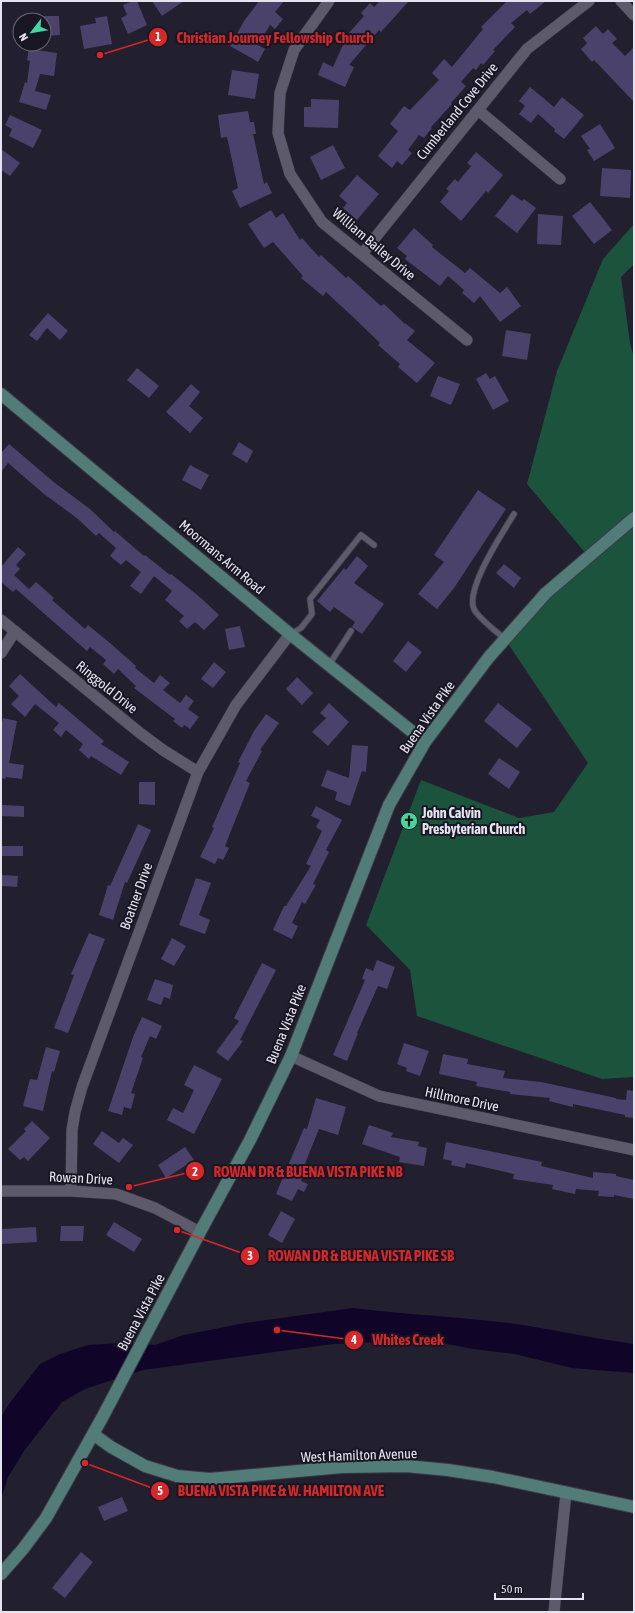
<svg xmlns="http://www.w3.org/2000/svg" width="635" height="1613" viewBox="0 0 635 1613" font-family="'Asap Condensed',sans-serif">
<rect width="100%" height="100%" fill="#221f2e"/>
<!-- forest -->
<path fill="#1c533d" d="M634 224V264L621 277 630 343 634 358V1077L602 1079 417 1016 410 970 366 925 421 780 519 818 554 812 588 763 505 639 588 556 527 484 557 371 603 259Z"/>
<!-- water -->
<path fill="#100528" d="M353 1308C409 1315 466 1317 523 1325 560 1331 597 1339 634 1344V1373L572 1368 515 1354 473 1349 426 1340 333 1344 143 1370 85 1389 62 1402 24 1451 8 1477 1 1499V1417L9 1404 40 1364 60 1354 88 1345 120 1343 155 1345 184 1335 245 1323Z"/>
<!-- building -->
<path fill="#4b426c" d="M132 1H137L147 25 128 34 121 18 127 15 123 5Z
M152 1H184L162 16Z
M259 1H284L275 12 283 19 275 29 270 25 258 45 265 49 258 62 230 46 244 21Z
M380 1H409L381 32 379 30 349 65 354 67 345 87 318 75 323 62 333 67 343 45 337 41 345 32 348 34 364 16 361 13 370 3 374 7Z
M507 1H546L530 14 527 10 511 23 515 27 493 50 495 51 483 65 481 63 476 70 473 68 461 82 466 86 451 103 452 104 431 127 432 128 424 138 419 135 408 150 412 153 402 165 397 161 392 168 378 156 398 131 390 124 404 106 410 110 439 80 432 73 444 59 452 67 483 29 481 27Z
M44 16H59L60 35 44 36Z
M107 16 112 44 84 49 80 26 96 23 95 18Z
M596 26 603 34 608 29 617 39 612 43 625 56 634 47V102L594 60 592 62 581 49 587 43 583 38Z
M29 49 57 53 54 76 40 74 35 91 51 95 46 110 19 102 25 82 27 83 30 61 27 60Z
M232 70 259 74 255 99 228 95Z
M530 87 554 107 562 97 584 115 564 139 554 131 555 129 538 114 531 123 519 114 525 106 519 101Z
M311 99 339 100 338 128 304 127V107H311Z
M248 111 250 122H254L256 134H253L264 184 267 182 272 193 240 208 232 191 238 188 227 137 221 138 218 115Z
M10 115 42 130 33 148 9 136 12 129 5 125Z
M600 124 615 148 594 161 587 150 590 149 581 136Z
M333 145 345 168 321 180 310 157Z
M1 149 20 163 10 176 1 170Z
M476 152 503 175 488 193 486 191 461 221 440 202 449 191 446 189 455 179 458 182 471 166 467 163Z
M602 168 631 170 630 198 600 196Z
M357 175 379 194 357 220 343 208 347 203 339 196Z
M512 194 522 201 524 199 536 208 517 233 495 216Z
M590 202 612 230 594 244 572 216Z
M271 210 276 218 283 213 300 240 302 238 319 257 321 255 346 278 348 276 381 306 384 304 405 324V323L415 331 407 340 435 363 417 383 398 367 400 364 378 345 380 343 353 317 326 292 323 296 301 278 303 276 273 242 264 248 248 224Z
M538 214 563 216 561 245 537 244Z
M414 228 433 245 432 247 465 273 470 268 500 293 507 287 521 306 500 322 480 296 474 303 462 293 464 290 448 276 440 286 405 259 407 256 397 248Z
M48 313 68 331 60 340 47 328 37 341 29 335Z
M506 330 531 334 527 360 502 356Z
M137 368 159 386 149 398 127 380Z
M486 373 490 379 495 376 509 401 493 410 476 379Z
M438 376 460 384 451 405 430 396Z
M191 384 200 392 189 406 203 418 190 433 166 412Z
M239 442 253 451 247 463 232 454Z
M9 444 55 483 90 509 114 532 115 531 144 556 145 555 170 575 171 574 201 598 219 615 204 630 195 622 187 629 179 621 184 616 165 600 172 591 154 576 141 594 130 586 141 572 126 560 121 565 110 556 116 548 99 533 96 536 78 519 44 494 8 463 1 472V453Z
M190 465 209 475 201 490 182 480Z
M478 490 506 509 454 588 437 609 418 594 444 562 434 555Z
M18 547 26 554 16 565 20 569 14 575 29 589 36 582 54 598 52 600 85 629 88 625 110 643 136 666 135 668 154 683 160 675 170 683 163 690 180 703 186 695 194 701 188 709 199 717 190 729 184 725 182 728 173 721 175 719 134 688 136 686 118 669 114 674 103 664 106 660 90 647 87 651 16 589 13 592 1 582V567Z
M357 556 368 566 354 583 384 604 362 634 352 627 355 622 334 607 330 612 317 601 344 568 346 570Z
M504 564 521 578 514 588 496 573Z
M240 626 245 647 229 650 225 629Z
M408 641 422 652 406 672 393 661Z
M214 662 226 672 213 688 201 679Z
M20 674 56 707 59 703 104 741 101 744 129 762 121 775 91 756 89 759 79 750 83 744 66 730 61 737 53 730 59 723 35 704 25 717 11 704 19 696 9 686Z
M297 677 313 693 302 705 286 689Z
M329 703 349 722 328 746 312 732 326 718 320 713Z
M498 703 532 729 517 748 484 721Z
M266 714 279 723 260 750 262 751 246 781 250 783 225 846 229 848 223 860 218 858 215 864 200 857 214 828 212 827 240 763 238 762 254 731Z
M3 718 17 721 9 763 24 765 22 779 6 777 5 779 1 778V726Z
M352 745 368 746 366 772 362 771 350 806 335 800 337 792 321 786 327 770 349 778Z
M499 758 520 772 509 789 488 774Z
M139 782H155V805L139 804Z
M1 805 24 806V817L1 816Z
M316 806 342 820 326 850 329 852 313 884 316 885 305 904 302 902 292 923 298 926 292 939 273 930 284 906H286L311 866 306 864 322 831 316 827 320 820 311 816Z
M138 824 151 830 127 883 125 882 113 920 99 915 108 885 110 886Z
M1 846H23V856H1Z
M1 875 18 876 17 887 1 886Z
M196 878 211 883 199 915 210 920 205 934 179 925Z
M89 933 105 939 68 1033 54 1028 74 975 71 974Z
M172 938 186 946 174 966 161 959Z
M377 960 395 967 387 989 378 986 357 1033H358L347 1061 333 1055 365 980 362 979 366 968 373 971Z
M262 963 276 970 240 1040 243 1041 228 1061 216 1052 239 1021 234 1018Z
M155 979 173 985 170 999 164 997 161 1005 147 1000Z
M142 1017 162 1026 156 1039 150 1036 141 1057 143 1058 131 1093 135 1094 131 1109 124 1107 122 1115 108 1111 133 1037Z
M404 1043 429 1051 420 1076 406 1071 407 1068 397 1064Z
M46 1047 60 1051 54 1072 52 1071 43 1111 23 1106 30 1079 37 1080Z
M443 1054 468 1059 467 1064 505 1071 503 1078 541 1082 616 1098V1099L626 1100 627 1090 634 1091V1118L625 1117V1115L573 1104V1107L549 1101 550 1098 510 1094V1092L476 1086 477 1082 439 1074Z
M194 1065 222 1079 194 1134 167 1120 173 1108 183 1113 194 1090 184 1085Z
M316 1098 346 1107 338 1135 319 1129 302 1171 305 1172 301 1181 308 1184 304 1192 298 1189 292 1201 276 1194 304 1128 307 1129Z
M32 1121 50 1138 28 1161 24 1157 20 1160 8 1149 26 1131 24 1129Z
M369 1125 393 1133 391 1137 419 1142 418 1146 427 1148 424 1166 399 1162 400 1157 362 1144Z
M102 1131 119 1143 123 1138 133 1145 119 1163 93 1144Z
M446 1142 542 1162 541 1166 593 1178V1172L616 1174V1176L634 1180V1199L614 1195V1197L598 1196 599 1191 576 1189 575 1194 552 1189 553 1185 513 1179 514 1174 466 1163 465 1168 451 1165 452 1161 443 1159Z
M185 1147 194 1160 166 1178 158 1165Z
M281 1211 295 1219 282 1243 268 1235Z
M114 1222 142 1239 134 1252 106 1235Z
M61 1226H84L83 1241H60Z
M36 1227 37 1242 1 1244V1229Z
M122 1497 128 1511 104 1521 98 1507Z
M81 1552 93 1562 65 1598 52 1588Z"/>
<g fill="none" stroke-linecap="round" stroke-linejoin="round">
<defs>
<path id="lane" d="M291 634 301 628 312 614 310 599 361 535 374 545
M505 639C497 632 478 618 474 609 465 589 503 532 514 514
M329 665 351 631"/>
<path id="street" d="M329 1 294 50 280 93 278 133 290 174 322 222 467 340
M621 1 634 15
M478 110 560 179
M362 254 527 49 589 1
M1 620 140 733 163 750 198 772
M1 653 15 631
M291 1056 379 1096 634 1150
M1 1191H71L116 1194 155 1208 200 1232
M71 1191 72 1130 75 1112 82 1087 198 772 236 705 290 634
M554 1612 566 1493"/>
<path id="secondary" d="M1 394 290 634 425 742
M93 1434 111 1447 145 1466 177 1476 210 1479 342 1467 406 1466 448 1470 493 1477 634 1507
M1 1574 23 1549 46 1518 102 1418 200 1232 250 1140 291 1056 389 805 425 742 489 657 546 593 634 518"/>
</defs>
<!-- lane casing -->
<use href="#lane" stroke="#3c3946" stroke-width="7"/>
<!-- street casing -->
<use href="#street" stroke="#3c3946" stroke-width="12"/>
<!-- secondary casing -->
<use href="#secondary" stroke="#3c3946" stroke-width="14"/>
<!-- lane -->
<use href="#lane" stroke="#5d5a6b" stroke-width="5.5"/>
<!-- street -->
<use href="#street" stroke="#5d5a6b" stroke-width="11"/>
<!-- secondary -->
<use href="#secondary" stroke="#527c78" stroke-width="12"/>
</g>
<!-- icons -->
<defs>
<symbol id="church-disc" viewBox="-11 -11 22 22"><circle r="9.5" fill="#47d49e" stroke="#191624"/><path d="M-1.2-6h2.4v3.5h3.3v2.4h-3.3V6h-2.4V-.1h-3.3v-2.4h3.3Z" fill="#111"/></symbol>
</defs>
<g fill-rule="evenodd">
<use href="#church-disc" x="399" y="811" width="20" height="20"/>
</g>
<g text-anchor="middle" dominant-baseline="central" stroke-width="4" stroke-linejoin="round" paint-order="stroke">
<!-- street labels -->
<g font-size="14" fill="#e5e4ee" stroke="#191624">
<text transform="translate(457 111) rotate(-51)">Cumberland Cove Drive</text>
<text transform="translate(374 244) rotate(40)">William Bailey Drive</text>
<text transform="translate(222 557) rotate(40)">Moormans Arm Road</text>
<text transform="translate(107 687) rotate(39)">Ringgold Drive</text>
<text transform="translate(427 717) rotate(-55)">Buena Vista Pike</text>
<text transform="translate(136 896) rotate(-70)">Boatner Drive</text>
<text transform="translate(286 1024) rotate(-68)">Buena Vista Pike</text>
<text transform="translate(462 1099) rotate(12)">Hillmore Drive</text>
<text transform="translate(81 1178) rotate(3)">Rowan Drive</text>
<text transform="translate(141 1312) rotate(-62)">Buena Vista Pike</text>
<text transform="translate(359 1455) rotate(-2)">West Hamilton Avenue</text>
</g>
<!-- poi labels -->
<g font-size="14" font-weight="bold" fill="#e5e4ee" stroke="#191624" text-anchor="start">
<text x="422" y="813">John Calvin<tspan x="422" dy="16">Presbyterian Church</tspan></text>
</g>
</g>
<!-- callouts -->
<path fill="none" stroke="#d62828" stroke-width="1.5" d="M100 55L158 37M129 1187L195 1171M177 1230L250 1256M277 1330L354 1340M85 1463L160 1491"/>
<g fill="#d62828" stroke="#191624" stroke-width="1.5">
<circle cx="100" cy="55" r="4"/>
<circle cx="129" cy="1187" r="4"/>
<circle cx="177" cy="1230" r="4"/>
<circle cx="277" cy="1330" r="4"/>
<circle cx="85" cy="1463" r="4"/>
<circle cx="158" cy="37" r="10"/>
<circle cx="195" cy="1171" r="10"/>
<circle cx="250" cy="1256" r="10"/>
<circle cx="354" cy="1340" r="10"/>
<circle cx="160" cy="1491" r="10"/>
</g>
<g font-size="12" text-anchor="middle" font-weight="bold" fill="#fff">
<text x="158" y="41">1</text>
<text x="195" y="1176">2</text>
<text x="250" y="1260">3</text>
<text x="354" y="1344">4</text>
<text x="160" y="1495">5</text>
</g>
<g font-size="15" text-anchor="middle" font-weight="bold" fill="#d62828" stroke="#191624" stroke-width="4" stroke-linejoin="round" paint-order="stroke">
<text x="275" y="43">Christian Journey Fellowship Church</text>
<text x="308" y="1177">ROWAN DR &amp; BUENA VISTA PIKE NB</text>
<text x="361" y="1261">ROWAN DR &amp; BUENA VISTA PIKE SB</text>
<text x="408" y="1345">Whites Creek</text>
<text x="281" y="1496">BUENA VISTA PIKE &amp; W. HAMILTON AVE</text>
</g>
<!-- border -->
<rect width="635" height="1613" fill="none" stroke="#e5e4ee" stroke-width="4"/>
<!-- north arrow -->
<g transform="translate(32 32) rotate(239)"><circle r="19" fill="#191624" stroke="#6b6875"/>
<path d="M0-3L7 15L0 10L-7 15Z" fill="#47d49e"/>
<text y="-6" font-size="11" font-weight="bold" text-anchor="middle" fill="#e5e4ee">N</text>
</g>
<!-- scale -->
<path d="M495 1593v6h88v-6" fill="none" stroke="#e5e4ee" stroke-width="2"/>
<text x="501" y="1593" font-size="12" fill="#e5e4ee" stroke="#191624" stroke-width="3" paint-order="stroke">50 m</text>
</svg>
